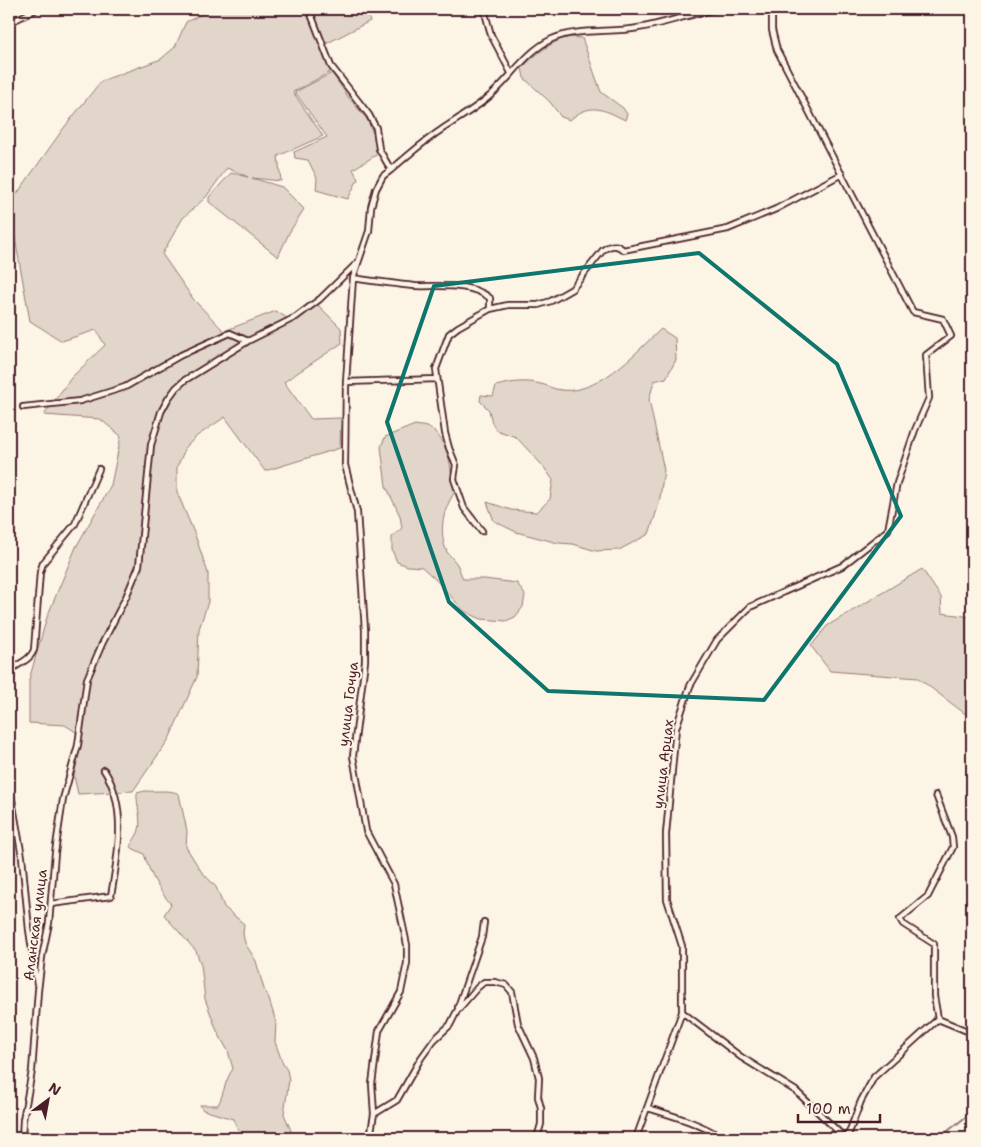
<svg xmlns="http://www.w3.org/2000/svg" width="981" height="1147" viewBox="0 0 981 1147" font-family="'Shantell Sans',sans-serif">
<rect width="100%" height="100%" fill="#fcf5e5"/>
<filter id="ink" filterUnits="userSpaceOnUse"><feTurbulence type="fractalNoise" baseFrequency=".02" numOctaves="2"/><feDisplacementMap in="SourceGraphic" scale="10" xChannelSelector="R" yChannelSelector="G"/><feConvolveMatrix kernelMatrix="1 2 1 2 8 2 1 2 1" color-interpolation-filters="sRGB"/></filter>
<g filter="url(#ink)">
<!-- green -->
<path fill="#e2d5ca" stroke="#967a7a" d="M212 9H365L370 21 320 47 332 71 293 92 323 136 278 156 281 181 252 178 282 187 304 209 289 233 278 257 209 202V197L231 173 248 177 227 168 206 197 183 218 162 254 194 300 224 331 276 311 287 318 291 323 317 304 341 328 342 343 284 382 311 419 341 418 340 448 265 471 225 417 197 436 186 447 177 467V492L195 535 208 573V602L199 629 197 677 169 739 133 791 78 794 74 776 82 736 65 725 29 723V680L47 617 76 547 111 485 121 436 100 419 44 415 71 378 105 345 96 330 62 341 30 321 9 205 63 129 101 81 161 59 175 47 186 22Z
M568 37 582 38 601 92 623 108 627 114 625 120C603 109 590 102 570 120L561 117 550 102 524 78 522 68C536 54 549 43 568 37Z
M332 73 349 98 367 119 375 138 378 154 353 169 358 179 348 199 316 190 317 178 308 160 295 158 294 152 327 137 295 92Z
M661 329 675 338 676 360 666 378 654 381 649 400 664 470 659 504 649 534 619 550 596 551 573 544 558 543 516 532 494 521 487 502 511 510 537 512 550 499 553 480 543 466 516 437 496 430 492 423 489 410 480 401 481 395 493 396 496 386C511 382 526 380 541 384 546 385 551 388 556 389 595 399 635 353 661 329Z
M415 425C419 426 424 426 427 427 440 431 448 452 450 464 452 474 451 482 455 492 443 509 438 532 447 552 450 556 454 560 457 564 459 569 461 574 463 579H484L517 583 525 595 523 607 515 617 506 621 481 619 464 611 435 579 422 567 408 566 397 562 392 550V537L402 528 400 516 386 486 381 447 385 437Z
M922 569 941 597 942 613 972 617V719L918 678 830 671 811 646 827 626Z
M145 791C156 792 170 789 179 794L187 831 186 847 201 871 216 887 224 907 244 924 243 934 245 943 256 961 264 989 268 996 276 1022 275 1042 283 1064 287 1070 289 1080 284 1114 292 1133 297 1138H242L233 1119 203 1110 200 1105H218C224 1094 225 1079 233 1069L228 1051 217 1031 205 999 201 965 196 951 164 915 171 904C157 888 150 873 144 854L130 847C132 842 136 837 138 833 143 821 136 805 137 793Z"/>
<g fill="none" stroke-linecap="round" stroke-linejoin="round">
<!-- stream -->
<path stroke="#917474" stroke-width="2" d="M939 1138 972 1112"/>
<defs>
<path id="minor" d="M309 9 331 66 369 115 376 128 379 149 391 170
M484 9 491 35 511 73
M9 23 37 9
M353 278C373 281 394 284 415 286 439 287 470 282 490 298V309L458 327 449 334 436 369 445 433 449 448 456 465 454 479 464 508 482 531
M490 309 508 305H538L551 301 572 289 603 250C610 245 617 243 623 250L728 229 776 209 842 174
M346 382 437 379
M23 407 80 401 125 387 181 355 230 333 248 341
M9 672C17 663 29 662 34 650L40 572 43 563 75 524 99 469
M9 783 22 857 29 930 37 984
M936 795 952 837 953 847 928 896 900 919 903 924 934 944V996L938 1019
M51 904 111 896C118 855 128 807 104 770
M458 1007 482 937 484 922
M682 1012 741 1057 796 1091 845 1138
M938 1019 972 1033
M648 1108C674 1116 699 1123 723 1138
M374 1114 397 1100 421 1058 434 1040 450 1025 457 1011 477 988 484 982H495L506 985 512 992 518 1024 534 1058 539 1078 538 1097 541 1108V1124L537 1138
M22 1138 23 1120 32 1071 38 991 42 957 49 923 55 853 63 799 78 745 87 679 102 644 126 597 139 566 151 445 161 412 168 399 176 388 185 380 248 341 296 317 320 299 357 263
M370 1138 374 1114 372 1084 379 1031 401 992 407 963V945L394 884 366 831 353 756 365 661V630L357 512 345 465 346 382 353 278 369 231 371 207 376 189 383 176 391 170C407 156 423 142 441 130 456 120 471 111 485 100 510 81 523 53 552 39 576 28 611 33 638 28 665 24 691 13 719 9
M636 1138 682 1012V946L667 899 666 834 676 728 690 686 717 640 750 607 842 566 888 530 897 483 915 430 929 398 926 355 951 336 943 319 913 312 777 50 772 30V9
M847 1138 861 1101 874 1077 938 1019"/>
</defs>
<!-- minor casing -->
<use href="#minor" stroke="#4a1f2b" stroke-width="8"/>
<!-- minor -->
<use href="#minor" stroke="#fcf5e5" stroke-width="4.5"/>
</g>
</g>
<!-- marked area -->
<path fill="none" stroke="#0f766e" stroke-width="4" stroke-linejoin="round" d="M699 253 837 364 901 516 764 700 548 691 449 602 387 422 434 286Z"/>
<g text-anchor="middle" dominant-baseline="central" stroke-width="4" stroke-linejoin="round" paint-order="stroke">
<!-- street labels -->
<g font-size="14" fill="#4a1f2b" stroke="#fcf5e5">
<text transform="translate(348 704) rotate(-83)">улица Гочуа</text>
<text transform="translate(663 764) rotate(-83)">улица Арцах</text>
<text transform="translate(35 925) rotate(-83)">Аланская улица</text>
</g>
</g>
<!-- margin -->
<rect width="981" height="1147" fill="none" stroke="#fcf5e5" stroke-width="30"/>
<rect x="15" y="15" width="951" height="1117" fill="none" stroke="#4a1f2b" stroke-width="2" filter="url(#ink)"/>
<!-- north arrow -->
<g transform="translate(48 1100) rotate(32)" stroke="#fcf5e5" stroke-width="4" paint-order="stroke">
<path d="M0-4L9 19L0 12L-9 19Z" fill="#4a1f2b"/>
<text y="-8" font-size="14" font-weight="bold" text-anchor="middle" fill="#4a1f2b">N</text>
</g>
<!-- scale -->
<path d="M798 1114v8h82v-8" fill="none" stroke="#4a1f2b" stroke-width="2.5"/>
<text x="806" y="1114" font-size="15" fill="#4a1f2b" stroke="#fcf5e5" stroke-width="4" paint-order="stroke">100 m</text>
</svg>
